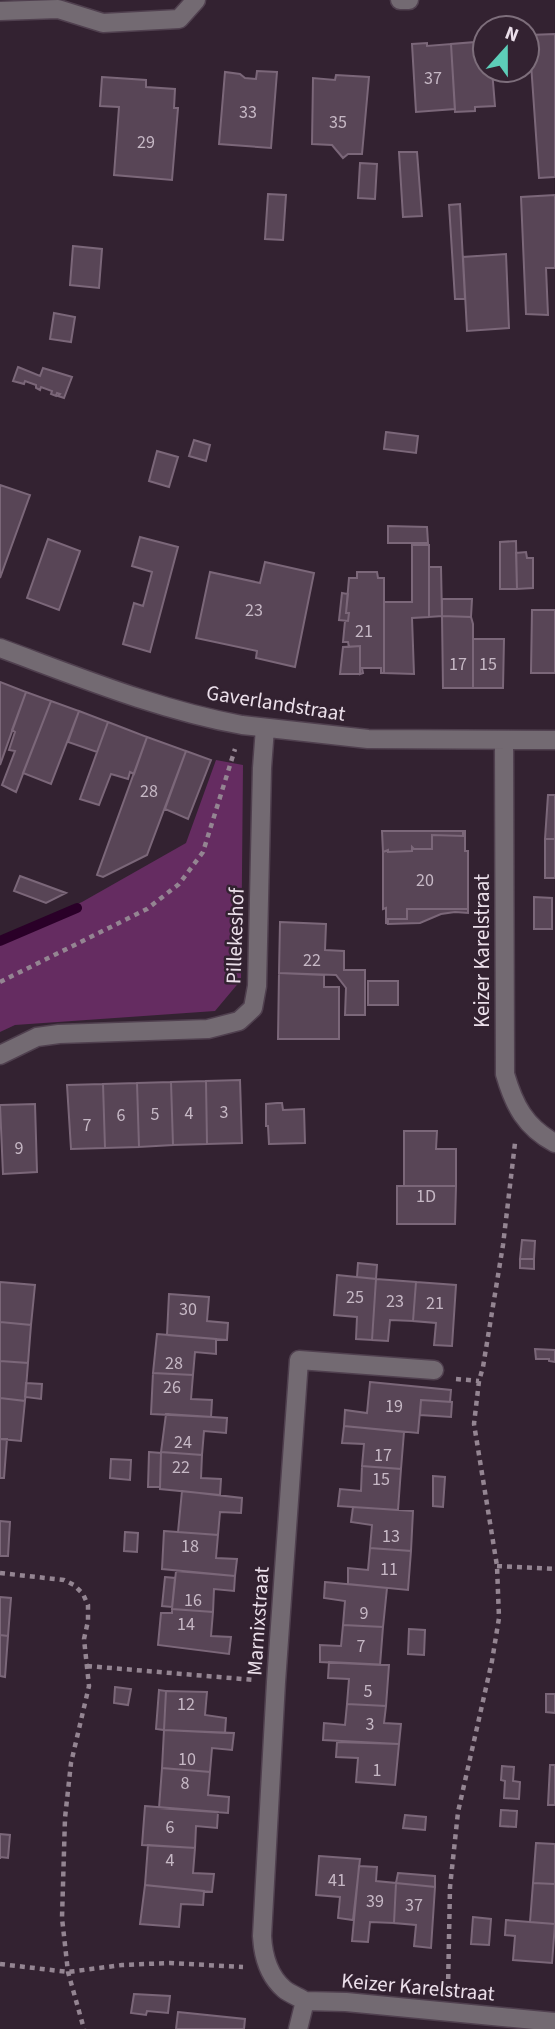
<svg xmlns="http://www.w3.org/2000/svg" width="555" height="2029" viewBox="0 0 555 2029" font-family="'Source Sans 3',sans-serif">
<rect width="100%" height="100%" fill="#332231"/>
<!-- green -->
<path fill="#652c61" d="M216 760 243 765 241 980 215 1011 15 1025 0 1032V938L82 902 186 843Z"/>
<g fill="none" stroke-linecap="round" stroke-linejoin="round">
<!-- stream -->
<path stroke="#2a0028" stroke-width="10" d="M0 941 77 908"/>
</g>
<!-- building -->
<path fill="#584556" stroke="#7b6779" stroke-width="2" d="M555 34V177L539 178 529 35Z
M475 39H485V70H492L495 106 475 107V111L455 112 451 44 475 42Z
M427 43V46L451 44 455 109 416 112 412 44Z
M257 71 277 72 271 148 219 144 225 72 240 74 245 78 256 79Z
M336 75 369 77 362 154H348L343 158 332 145 312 144 313 78 335 80Z
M102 77 146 80V87L175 89 174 108H178L172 180 114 175 119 107 100 106Z
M399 152H417L422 216 403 217Z
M360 163 377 164 375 199 358 198Z
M268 194 286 195 283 240 265 239Z
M555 195V268H546L548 315 526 314 521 197Z
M460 204 465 299H455L449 205Z
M73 246 102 249 99 288 70 285Z
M506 254 509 328 467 331 463 257Z
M54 313 75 317 71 342 50 339Z
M18 367 40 376 43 368 72 377 64 398 58 396 60 394 57 393 56 396 51 394 52 391 41 387 40 390 36 388V385L25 381 24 384 13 381Z
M386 432 418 436 416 453 384 449Z
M194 440 210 445 206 461 189 456Z
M157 451 178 457 169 487 149 481Z
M0 485 30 495 0 578Z
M388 526 427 527 428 543H388Z
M140 537 178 547 150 652 123 644 134 603 143 606 152 572 132 566Z
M48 539 80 551 59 610 27 598Z
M516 541 517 589H500V542Z
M412 545H429V617L412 618 414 674 384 673V602H412Z
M526 552 527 558H533V588L517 589 516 553Z
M265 562 314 573 295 667 256 658 257 651 196 638 210 572 260 583Z
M429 567H441L442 616 429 617Z
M357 572H377L378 578H384V673H381V668H362L363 673 360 674V646L349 647 348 642H343L345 621H348L349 613H346L349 578H357Z
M342 593 348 594 346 613H349L348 621 339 620Z
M442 599H472L471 617 442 616Z
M532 610H555V673H531Z
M442 616 471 617 473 624V688H443Z
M473 639H504L503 688H473Z
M360 646V674H340L343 647Z
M0 682 26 692 0 765Z
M26 692 51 701 16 792 2 785 15 751 9 750 15 732 12 730Z
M51 701 79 711 51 784 23 773Z
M79 711 108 722 97 752 68 742Z
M108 722 147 737 134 774 130 772 128 779 111 774 99 805 80 799Z
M147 737 186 751 147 855 103 877 97 875Z
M186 751 211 760 188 819 165 809Z
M548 795H555V839H545Z
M382 831H463V836L432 835V849H414L412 847V851L388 852V850L383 852Z
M463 831H465V851H468V909H407V919H388L386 924V908L383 909V852L388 850V852L412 851V847L414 849H432V835L463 836Z
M545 839H555V878H545Z
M20 876 66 893 46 903 14 891Z
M534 897 552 898V929H534Z
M407 909H468V913L455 912 441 914 420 923 388 924V919H407Z
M280 922 326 924 325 950 344 951V970H365V1015H345L346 988 336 975 279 973Z
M279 973 324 975V987H339V1039H278Z
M368 981H398V1005H368Z
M240 1080 242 1143 207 1144 206 1081Z
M206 1081 207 1144 173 1145 171 1082Z
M171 1082 173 1145 139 1147 137 1083Z
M137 1083 139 1147 105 1148 103 1084Z
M103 1084 105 1148 71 1149 67 1085Z
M277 1103H282L283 1110 304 1109 305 1143 269 1144 268 1126H266V1104Z
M35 1104 37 1172 3 1174 0 1105Z
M404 1131H437L436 1149H456V1186H404Z
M397 1186H456L455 1224H397Z
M522 1240 535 1241 534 1259H520Z
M520 1259H534V1269L520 1268Z
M358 1263 377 1265 376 1279 357 1277Z
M337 1275 376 1279 372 1340 356 1339 357 1317 334 1315Z
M376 1279 416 1282 413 1321 390 1320 388 1341 372 1340Z
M0 1282 35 1285 31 1325 0 1322Z
M416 1282 456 1285 452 1346 434 1345 436 1323 413 1321Z
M169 1294 209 1297 207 1321 228 1323 227 1340 167 1335Z
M0 1322 31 1325 28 1363 0 1361Z
M157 1334 216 1339V1354L195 1352 193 1375 153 1373Z
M535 1349 555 1350V1362L549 1361V1359H536Z
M0 1361 28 1363 25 1401 0 1398Z
M153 1373 193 1375 191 1399 212 1400 211 1417 151 1414Z
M370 1382 451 1390 450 1402 421 1400 418 1433 344 1426 345 1410 367 1413Z
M26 1383 42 1384 41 1399 25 1397Z
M0 1398 25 1401 21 1441 0 1439Z
M421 1400 452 1402 451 1417 420 1415Z
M166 1414 227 1418 226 1433 204 1431 202 1455 161 1452Z
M344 1426 404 1432 401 1469 362 1466 364 1444 342 1443Z
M0 1439H7L4 1478H0Z
M149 1452 161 1453 160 1487H148Z
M161 1452 202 1455 201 1478 221 1479 220 1495 160 1489Z
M111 1459 131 1460 130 1480 110 1478Z
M362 1466 401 1469 398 1510 338 1506 340 1489 361 1491Z
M433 1476 445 1477 443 1507 433 1506Z
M182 1491 242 1498 241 1513 220 1512 218 1535 178 1532Z
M353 1507 413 1511 411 1551 370 1548 372 1525 351 1522Z
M0 1521 10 1522 8 1556H0Z
M164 1531 218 1535 216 1558 237 1559 235 1576 162 1569Z
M125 1532 138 1533 137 1552 124 1551Z
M370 1548 411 1551 408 1590 348 1584V1568L368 1570Z
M176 1571 235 1576 234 1591 214 1589 213 1612 172 1609Z
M165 1577 175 1578 172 1607 162 1606Z
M325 1582 387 1588 383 1627 343 1625 345 1601 324 1598Z
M0 1597 11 1598 8 1636 0 1635Z
M172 1609 213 1612 211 1636 231 1637 229 1654 158 1645 161 1613H172Z
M343 1625 383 1627 380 1665 320 1662V1645L341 1646Z
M409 1629 425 1630 424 1655 408 1654Z
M0 1635 8 1636 5 1677 0 1676Z
M329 1662 389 1665 386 1706 347 1704 349 1679 328 1678Z
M115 1687 131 1689 128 1705 114 1703Z
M159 1690 166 1691 164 1730 156 1729Z
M166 1691 207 1692 205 1715 226 1718 225 1733 164 1730Z
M546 1694H555V1713L546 1712Z
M347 1704 386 1706 384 1723 401 1724 399 1744 323 1740 324 1723 345 1725Z
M164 1730 234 1733 232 1750 212 1748 210 1772 162 1768Z
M337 1742 399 1744 395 1785 356 1782 358 1758 336 1757Z
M550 1765H555V1805H548Z
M502 1766 514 1767 513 1781 520 1782 519 1799 504 1798 505 1781 501 1780Z
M162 1768 210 1772 208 1795 229 1797 228 1813 159 1808Z
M145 1806 218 1812 217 1828 196 1826 195 1848 142 1845Z
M501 1810 517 1811 516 1827 500 1826Z
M405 1815 426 1817 425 1830 403 1828Z
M0 1834 10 1835 8 1858 0 1857V1859Z
M536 1843 555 1844V1884L533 1883Z
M148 1845 195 1848 193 1873 214 1874 212 1892 145 1885Z
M319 1856 360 1859 353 1920 338 1918 340 1897 316 1895Z
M359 1866 377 1867 376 1881 396 1883 394 1923 370 1922 368 1942 352 1941Z
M398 1873 435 1876V1887L396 1883Z
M396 1883 435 1887 431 1948 414 1946 416 1925 394 1923Z
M533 1883 555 1884V1924L530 1922Z
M145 1885 204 1891 203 1905 181 1904 179 1927 140 1924Z
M473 1917 491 1919 489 1945 471 1944Z
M506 1920 555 1924 552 1963 513 1960 515 1936 505 1935Z
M134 1994 170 1996 168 2013 147 2011 146 2015 131 2013Z
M178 2012 245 2019 244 2029H176Z"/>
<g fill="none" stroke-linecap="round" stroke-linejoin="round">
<defs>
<path id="minor" d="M400 0H409
M0 11 58 9 103 23 179 19 196 0
M0 648C79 677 159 710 242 725L368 739 555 740
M504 740 505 1074C514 1105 525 1127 555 1143
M0 1055 37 1037 59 1034 208 1029 239 1021 253 1008 257 986 262 768 265 728
M305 2001C299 1997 290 1994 284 1989 269 1976 263 1955 262 1936L276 1682 299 1360 434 1370
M298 2029 305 2001 346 2002 555 2022"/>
</defs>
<!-- minor casing -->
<use href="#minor" stroke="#50404f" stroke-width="21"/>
<!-- path -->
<path stroke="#948592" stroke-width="4.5" stroke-dasharray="5 5" stroke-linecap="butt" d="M0 982 147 909 179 884 203 852 235 749
M456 1379 479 1381
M497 1566 555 1569
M0 1573 64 1580 74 1585 83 1594 88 1605V1621L84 1639 89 1686 71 1763 65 1818 62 1918 68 1972 84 2029
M87 1666 254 1680
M0 1964 68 1972 122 1965 170 1963 243 1967
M448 1989 450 1887 458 1812 492 1661 499 1618 497 1566 474 1424 479 1381 483 1367 503 1245 515 1143"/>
<!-- minor -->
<use href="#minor" stroke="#736a72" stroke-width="18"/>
</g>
<g text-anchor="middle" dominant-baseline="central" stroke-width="5" stroke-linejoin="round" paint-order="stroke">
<!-- number labels -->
<g font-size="18" fill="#c6b8c5">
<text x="433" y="78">37</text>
<text x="248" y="112">33</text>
<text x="338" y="122">35</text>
<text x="146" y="142">29</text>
<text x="254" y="610">23</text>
<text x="364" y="631">21</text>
<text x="458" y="664">17</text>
<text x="488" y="664">15</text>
<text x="149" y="791">28</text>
<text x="425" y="880">20</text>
<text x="312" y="960">22</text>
<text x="224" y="1112">3</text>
<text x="189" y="1113">4</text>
<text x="155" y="1114">5</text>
<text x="121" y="1115">6</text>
<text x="87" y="1125">7</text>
<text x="19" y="1148">9</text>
<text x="426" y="1196">1D</text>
<text x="355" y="1297">25</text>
<text x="395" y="1301">23</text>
<text x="435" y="1303">21</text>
<text x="188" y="1309">30</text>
<text x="174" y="1363">28</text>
<text x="172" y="1387">26</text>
<text x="394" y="1406">19</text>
<text x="183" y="1442">24</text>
<text x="383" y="1455">17</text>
<text x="181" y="1467">22</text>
<text x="381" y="1479">15</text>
<text x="391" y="1536">13</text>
<text x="190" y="1546">18</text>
<text x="389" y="1569">11</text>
<text x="193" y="1600">16</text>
<text x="364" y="1613">9</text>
<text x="186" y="1624">14</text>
<text x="361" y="1646">7</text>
<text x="368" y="1691">5</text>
<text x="186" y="1704">12</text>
<text x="370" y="1724">3</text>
<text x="187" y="1759">10</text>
<text x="377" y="1770">1</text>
<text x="185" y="1783">8</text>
<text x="170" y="1827">6</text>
<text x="170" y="1860">4</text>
<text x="337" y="1880">41</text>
<text x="375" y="1901">39</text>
<text x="414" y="1905">37</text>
</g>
<!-- street labels -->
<g font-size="21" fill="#ebdfea" stroke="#332231">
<text transform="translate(276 703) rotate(9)">Gaverlandstraat</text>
<text transform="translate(235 936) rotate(-88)">Pillekeshof</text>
<text transform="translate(482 951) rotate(-90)">Keizer Karelstraat</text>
<text transform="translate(258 1621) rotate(-86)">Marnixstraat</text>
<text transform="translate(418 1987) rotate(5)">Keizer Karelstraat</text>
</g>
</g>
<!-- north arrow -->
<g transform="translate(506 49) rotate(21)"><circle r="33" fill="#332231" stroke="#7d6e7b" stroke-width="2"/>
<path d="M0-5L12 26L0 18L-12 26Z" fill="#5dceb9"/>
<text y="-10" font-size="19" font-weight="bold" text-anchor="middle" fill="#ebdfea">N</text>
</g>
</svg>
